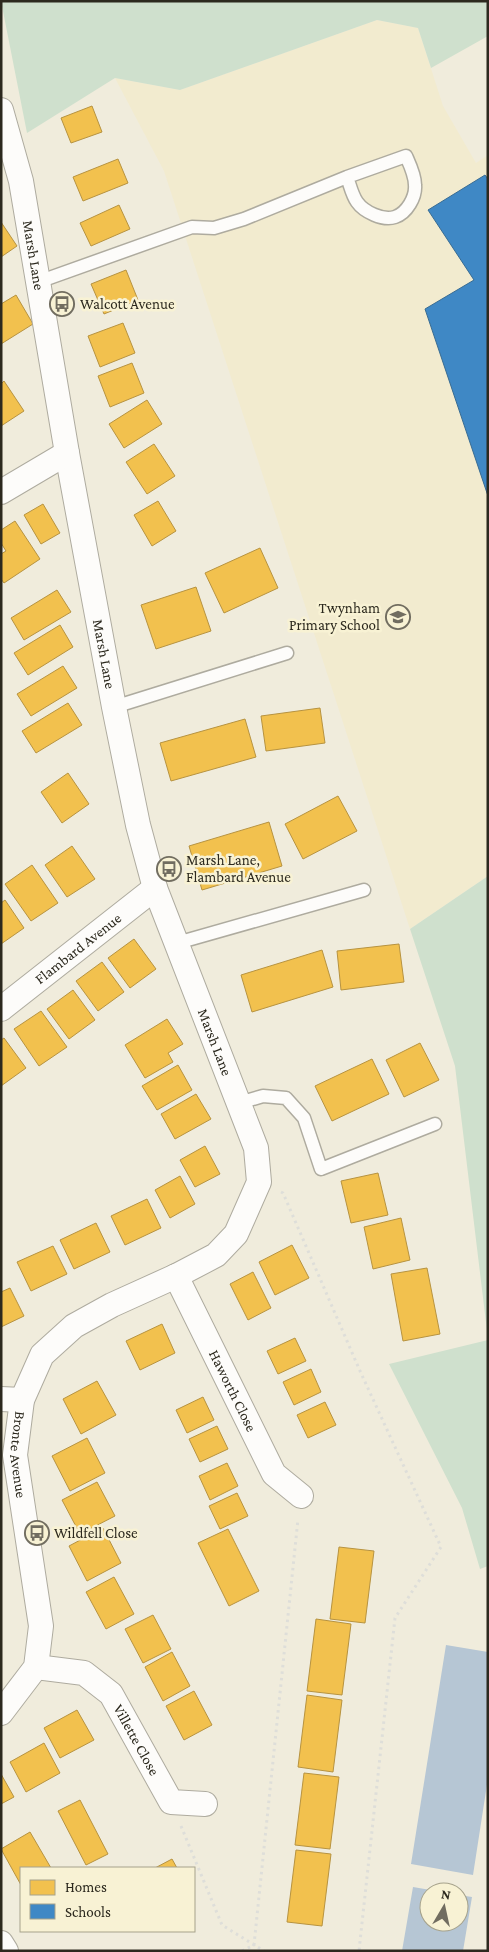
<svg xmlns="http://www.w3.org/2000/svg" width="489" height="1952" viewBox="0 0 489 1952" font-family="'Crimson Pro',serif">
<rect width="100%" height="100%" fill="#f0ecdc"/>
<!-- built -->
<path fill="#f2ebcf" d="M377 20 418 28 443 106 476 163 488 155V876L410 929 164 171 115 78 180 90Z"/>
<!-- green -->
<path fill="#cfe0cd" d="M1 1H488V36L431 68 418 28 377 20 180 90 115 78 27 133Z
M488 876V1339L455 1066 410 929Z
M488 1340V1566L480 1569 462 1508 389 1364Z"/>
<!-- water -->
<path fill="#b6c6d4" d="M446 1645 488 1652V1778L473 1875 411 1864Z
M413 1887 442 1892H429V1922H459V1895L472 1897 463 1951H402Z"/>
<!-- homes -->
<path fill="#f2c14e" stroke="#b79340" d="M92 106 102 132 71 143 61 118Z
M118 159 128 183 83 201 73 177Z
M119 205 130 229 91 246 80 223Z
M1 222 17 246 1 257Z
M126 270 138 300 104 314 91 284Z
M16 295 33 324 1 344V304Z
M123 323 135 353 100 367 88 336Z
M132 363 144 393 110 407 98 376Z
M4 381 24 411 1 426V384Z
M147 400 162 424 124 448 109 424Z
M154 444 175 476 147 494 126 462Z
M158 501 176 531 152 546 134 515Z
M43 504 60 533 41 544 24 515Z
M15 521 40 559 4 583 1 579V554L6 551 1 543V530Z
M260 548 278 588 224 613 205 573Z
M196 587 211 631 156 649 141 605Z
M57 590 71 612 24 640 11 618Z
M60 625 73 647 28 675 14 653Z
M63 666 77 688 31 716 17 694Z
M68 703 82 725 36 753 22 731Z
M320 708 325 743 266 751 261 716Z
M245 719 256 757 171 781 160 743Z
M68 773 89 804 62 823 41 792Z
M338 796 357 831 303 859 285 824Z
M269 822 282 866 202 890 189 846Z
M72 846 95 879 67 897 45 865Z
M32 865 58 903 31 921 5 884Z
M5 900 24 928 1 944V903Z
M134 939 156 969 130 988 108 958Z
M399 944 404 982 341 990 337 951Z
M322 950 333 987 252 1012 241 975Z
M102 962 124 992 98 1011 76 981Z
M73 990 95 1020 69 1039 47 1009Z
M41 1011 67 1047 39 1066 14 1029Z
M167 1019 183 1044 168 1053 173 1062 145 1078 125 1045Z
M4 1038 26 1068 1 1086V1040Z
M420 1043 439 1080 404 1097 386 1060Z
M372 1059 389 1094 332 1121 315 1086Z
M178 1065 192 1090 157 1110 142 1086Z
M196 1094 211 1119 175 1139 161 1114Z
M205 1146 220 1174 195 1187 180 1160Z
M378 1173 388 1215 351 1223 341 1181Z
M180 1176 195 1204 170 1218 155 1190Z
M147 1199 161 1228 125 1245 111 1216Z
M401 1218 410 1260 373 1269 364 1227Z
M96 1223 110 1252 74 1269 60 1240Z
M292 1245 309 1278 275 1295 259 1262Z
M53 1246 67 1274 31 1291 17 1262Z
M427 1268 440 1334 403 1341 391 1274Z
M253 1272 271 1308 248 1320 230 1284Z
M10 1288 24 1316 1 1327V1292Z
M162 1324 175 1353 140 1370 126 1341Z
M295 1338 306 1361 278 1374 267 1351Z
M311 1369 321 1392 294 1405 283 1382Z
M97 1381 116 1415 81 1434 63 1399Z
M203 1397 214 1420 187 1433 176 1410Z
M325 1402 336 1425 308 1438 297 1415Z
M217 1426 228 1449 200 1462 189 1439Z
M87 1438 105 1473 70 1491 52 1456Z
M227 1463 238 1486 210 1500 199 1476Z
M97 1482 115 1516 80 1534 62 1500Z
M237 1493 248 1516 220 1529 209 1506Z
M103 1528 121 1563 87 1581 69 1546Z
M228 1529 259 1591 229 1606 198 1543Z
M339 1547 374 1551 365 1623 330 1619Z
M114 1577 134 1614 106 1629 86 1592Z
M153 1615 171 1649 143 1663 125 1629Z
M316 1619 351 1624 342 1695 307 1691Z
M172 1652 190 1686 163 1701 145 1667Z
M194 1691 212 1725 184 1740 166 1706Z
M307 1695 342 1700 333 1772 298 1767Z
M77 1710 94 1740 60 1758 44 1728Z
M44 1743 60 1773 26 1792 10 1762Z
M304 1773 339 1777 330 1849 295 1845Z
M1 1774 14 1797 1 1804Z
M80 1800 108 1854 86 1865 58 1811Z
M30 1832 51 1868H21V1885L1 1849Z
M296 1850 331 1854 322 1926 287 1922Z
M172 1859 177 1868H155Z"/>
<!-- schools -->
<path fill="#3f88c5" stroke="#396c93" d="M485 175 488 179V496L425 309 474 280 428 210Z"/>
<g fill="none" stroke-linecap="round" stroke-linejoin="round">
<defs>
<path id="lane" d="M38 282 192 227 214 228 244 219 347 177 406 156C410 165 415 175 415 185 416 197 407 213 395 217 383 221 364 212 357 202 352 195 350 185 347 177
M114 707 287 653
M177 943 364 890
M239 1103 263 1096 286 1098 304 1118 321 1169 435 1124"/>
<g id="street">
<path id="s1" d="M1 110 21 181 67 453 114 707 138 825 155 888 256 1148 259 1182 236 1234 216 1255 176 1276 112 1305 74 1326 42 1355 22 1400 15 1455 41 1626 36 1667 1 1713"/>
<path d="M1 492 67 453"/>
<path id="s2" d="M1 1009 155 888"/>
<path id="s3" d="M176 1276 274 1474 301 1496"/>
<path d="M1 1399 22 1400"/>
<path id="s4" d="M36 1667 84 1673 111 1694 171 1802 205 1804"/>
<path d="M1 1943 6 1951"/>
</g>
</defs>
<!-- lane casing -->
<use href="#lane" stroke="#aeab9f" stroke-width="15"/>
<!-- street casing -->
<use href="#street" stroke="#aeab9f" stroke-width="26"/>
<!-- path -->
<path stroke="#deded9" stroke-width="3" stroke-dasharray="2.5 4" stroke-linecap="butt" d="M281 1192 283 1193 360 1371 441 1547 395 1618 359 1951
M181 1826 222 1925 264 1951
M242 1951 254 1945 298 1519"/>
<!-- lane -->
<use href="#lane" stroke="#fdfcfa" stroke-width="12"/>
<!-- street -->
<use href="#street" stroke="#fdfcfa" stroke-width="24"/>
</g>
<!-- icons -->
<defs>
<symbol id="bus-ring" viewBox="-11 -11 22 22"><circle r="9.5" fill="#f8f2d4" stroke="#716d60" stroke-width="1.5"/><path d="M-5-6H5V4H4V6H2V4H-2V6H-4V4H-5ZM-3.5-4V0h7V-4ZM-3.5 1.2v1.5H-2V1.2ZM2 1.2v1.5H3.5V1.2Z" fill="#716d60"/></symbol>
<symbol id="school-ring" viewBox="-11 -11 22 22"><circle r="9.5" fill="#f8f2d4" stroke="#716d60" stroke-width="1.5"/><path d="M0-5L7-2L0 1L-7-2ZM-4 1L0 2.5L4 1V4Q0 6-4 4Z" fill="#716d60"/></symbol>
</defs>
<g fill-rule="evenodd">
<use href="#bus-ring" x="48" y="290" width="28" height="28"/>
<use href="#school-ring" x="384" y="603" width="28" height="28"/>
<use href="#bus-ring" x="155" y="855" width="28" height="28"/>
<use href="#bus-ring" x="23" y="1519" width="28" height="28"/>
</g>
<g text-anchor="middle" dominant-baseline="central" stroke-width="5" stroke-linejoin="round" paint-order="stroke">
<!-- street labels -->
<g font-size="15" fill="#2c291e" stroke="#f8f2d4">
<text stroke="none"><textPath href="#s1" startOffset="149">Marsh Lane</textPath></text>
<text stroke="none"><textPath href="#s1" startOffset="554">Marsh Lane</textPath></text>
<text stroke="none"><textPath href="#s2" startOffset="98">Flambard Avenue</textPath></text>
<text stroke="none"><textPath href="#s1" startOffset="959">Marsh Lane</textPath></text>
<text stroke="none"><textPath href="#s3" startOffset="128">Haworth Close</textPath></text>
<text stroke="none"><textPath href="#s1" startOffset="1499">Bronte Avenue</textPath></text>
<text stroke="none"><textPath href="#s4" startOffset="135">Villette Close</textPath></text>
</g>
<!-- poi labels -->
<g font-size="15" fill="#2c291e" stroke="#f8f2d4" text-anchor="start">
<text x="80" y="304">Walcott Avenue</text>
<text x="380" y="608" text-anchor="end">Twynham<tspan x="380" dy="17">Primary School</tspan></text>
<text x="186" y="860">Marsh Lane,<tspan x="186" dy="17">Flambard Avenue</tspan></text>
<text x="54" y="1533">Wildfell Close</text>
</g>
</g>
<!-- border -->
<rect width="489" height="1952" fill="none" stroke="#2c291e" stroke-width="5"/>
<!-- legend -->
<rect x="20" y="1867" width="175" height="65" fill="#f8f2d4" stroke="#a6a28b"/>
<rect x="30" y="1880" width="25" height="15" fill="#f2c14e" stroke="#a6a28b"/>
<text x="65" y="1892" font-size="15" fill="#2c291e">Homes</text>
<rect x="30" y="1904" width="25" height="15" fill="#3f88c5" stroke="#a6a28b"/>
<text x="65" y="1917" font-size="15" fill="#2c291e">Schools</text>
<!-- north arrow -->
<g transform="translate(444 1907) rotate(9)"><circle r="24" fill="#f8f2d4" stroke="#a6a28b"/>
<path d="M0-4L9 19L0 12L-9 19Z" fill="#716d60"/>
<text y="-8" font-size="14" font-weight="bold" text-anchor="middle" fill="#2c291e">N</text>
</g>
</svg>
